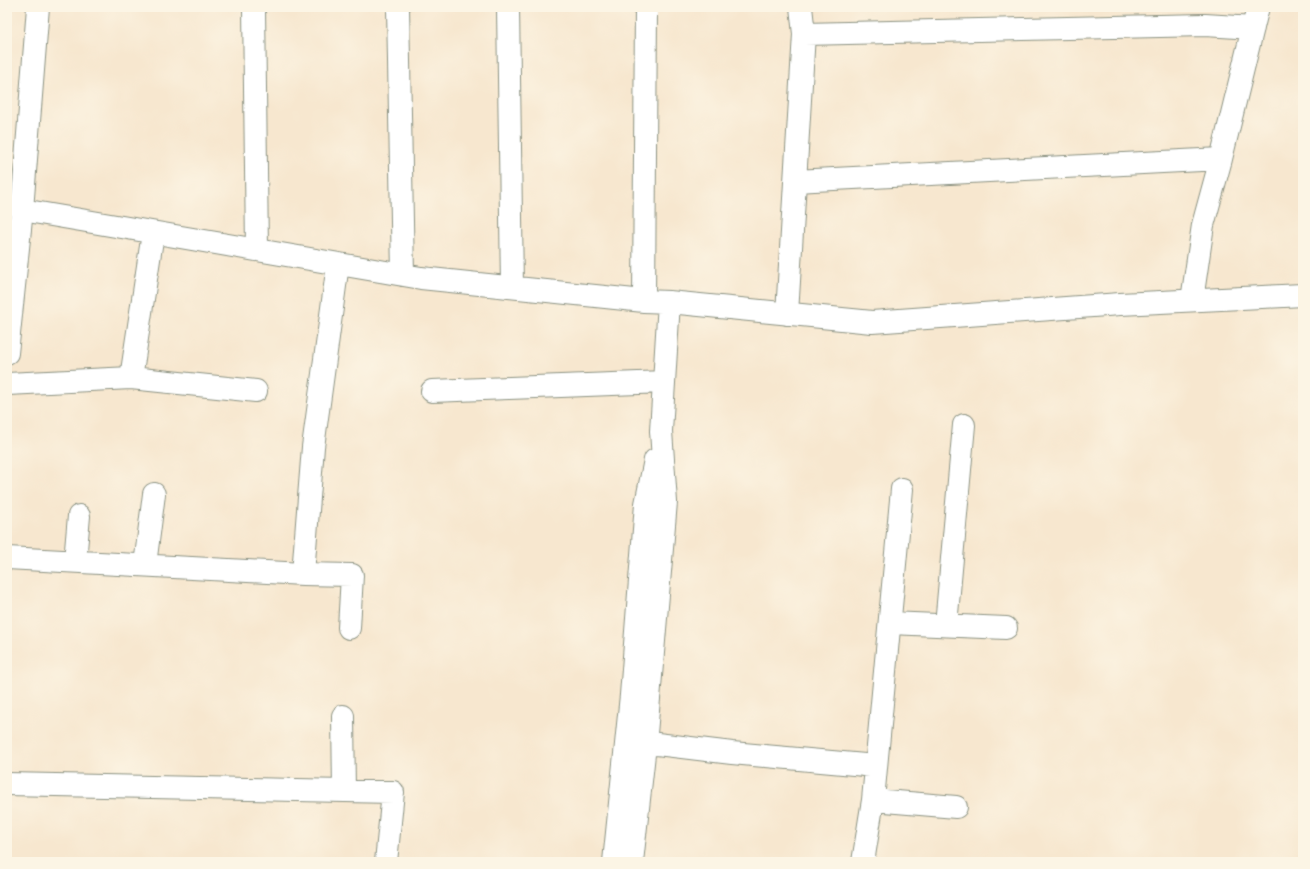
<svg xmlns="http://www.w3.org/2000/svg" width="1310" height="869" viewBox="0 0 1310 869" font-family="Cardo,serif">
<rect width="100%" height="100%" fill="#fcf5e5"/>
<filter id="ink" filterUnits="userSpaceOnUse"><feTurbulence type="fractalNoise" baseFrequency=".025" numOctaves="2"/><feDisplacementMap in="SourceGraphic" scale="8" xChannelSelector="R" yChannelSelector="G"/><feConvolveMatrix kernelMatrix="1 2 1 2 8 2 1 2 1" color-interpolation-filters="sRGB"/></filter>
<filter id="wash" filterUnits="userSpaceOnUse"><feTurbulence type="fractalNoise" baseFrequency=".012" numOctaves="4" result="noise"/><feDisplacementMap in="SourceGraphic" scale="16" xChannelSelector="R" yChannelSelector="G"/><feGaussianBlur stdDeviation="0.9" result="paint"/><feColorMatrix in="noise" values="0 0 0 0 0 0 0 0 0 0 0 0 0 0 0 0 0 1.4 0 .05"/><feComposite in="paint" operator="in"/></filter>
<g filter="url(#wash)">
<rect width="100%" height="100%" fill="#f7e7cf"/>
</g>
<g filter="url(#ink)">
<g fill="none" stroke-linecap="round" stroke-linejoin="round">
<defs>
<path id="minor" d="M254 7 257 250
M398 7 403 275
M508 7 512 287
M804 34 1205 25 1253 28
M795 181 1221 159
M22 210 421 278 644 301 669 302
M1192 300 1203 225 1221 159 1258 7
M644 301 646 7
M787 314 804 34 801 7
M7 353 22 210 38 7
M131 378 153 233
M7 384 131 378 256 391
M432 391 664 382
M7 558 303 574 352 575 349 628
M75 561 79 516
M145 565 154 494
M303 574 313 447 338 264
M890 623 1006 628
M946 625 964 425
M343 716 344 791
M645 745 657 744 732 753 876 766
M7 784 393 792 386 862
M873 800 956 807
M614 862 631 695 646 504 655 460
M632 862 645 745 666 502 661 431 669 302 872 322 1120 304 1303 295
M863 862 873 800 902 489"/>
</defs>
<!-- minor casing -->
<use href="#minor" stroke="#8b9282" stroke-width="24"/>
<!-- minor -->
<use href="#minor" stroke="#fff" stroke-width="22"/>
</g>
</g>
<!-- margin -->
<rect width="1310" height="869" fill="none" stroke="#fcf5e5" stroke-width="24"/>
</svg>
